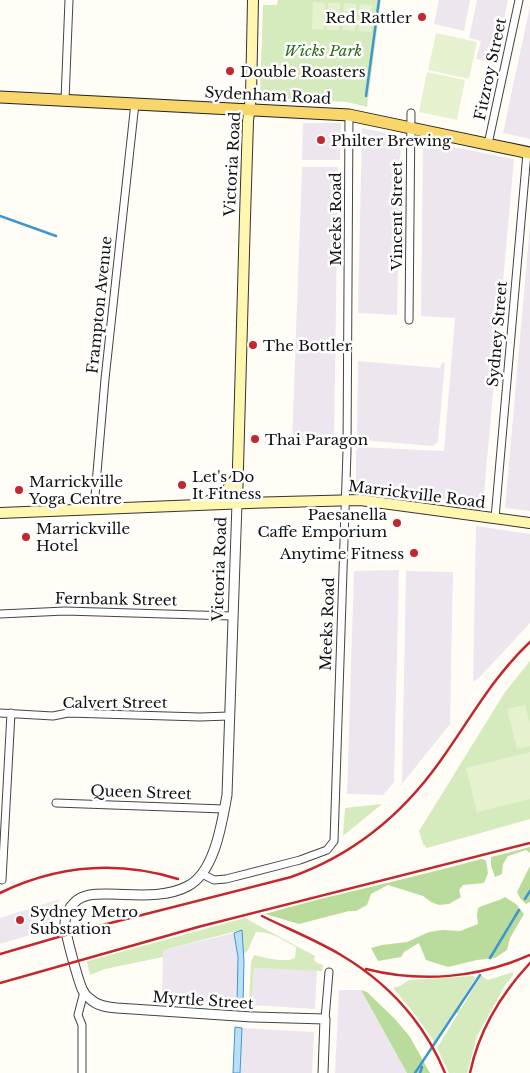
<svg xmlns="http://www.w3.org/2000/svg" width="530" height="1073" viewBox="0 0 530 1073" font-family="'Libre Baskerville',serif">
<rect width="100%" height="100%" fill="#fffdf5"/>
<!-- industrial -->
<path fill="#eee6ef" d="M439 0H470L464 31 434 24Z
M477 0H508L495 63 476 59 481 41 469 38Z
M530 6V139L503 133Z
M303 123H341L340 160H302Z
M362 128 401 136 397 315 358 313Z
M423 141 514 159 483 505 360 488 356 485V451L359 447 444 451 455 318 421 316Z
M302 167H338L334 446 292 444Z
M530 224V511L505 508Z
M358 361 440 368 441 364 445 362 438 442 433 446 361 440 357 435Z
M476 526 530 534V623L480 677 473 682Z
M399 570 394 782 383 795 347 794 354 571Z
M406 571 453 572 450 724 402 784Z
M60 899 51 916 53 928 0 944V918Z
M234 933 238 957 237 1004 162 1000 163 950Z
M254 968 317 970 315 1009 252 1005Z
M339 990H361L407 1073H335Z
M242 1028 314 1032 312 1073H240Z"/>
<!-- green -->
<path fill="#d5ebbd" d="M278 0H381L367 107 347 102 264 98 260 94 263 5H277Z
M530 661V819L427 848 423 844 419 831 505 692Z
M382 804 343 836 345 808Z
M245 918 315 956 314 960 317 963 323 965 322 971 254 968 252 1005H249L251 962 254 955C267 958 283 963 295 958L296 947C283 940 271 931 256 932L248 950 244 954 241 930 163 950V957L105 969 90 975 87 962 88 961Z
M513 972V975L504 987 477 1036 467 1073H449L437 1048 458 1014 455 1012 435 1043 414 1013 393 988 400 986 409 980 473 976 476 977 458 1007 461 1009 481 975 488 980Z"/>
<!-- forest -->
<path fill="#b9dc9c" d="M530 847V853L526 850 508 856 503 864 502 874 495 877 491 866V857Z
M481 859 486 860 488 873 484 883 463 885 459 890 461 897 449 904 439 905 431 902 423 896 388 885 371 894 367 905 356 911H349L299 924 265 914C337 893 410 879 481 859Z
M530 866V902L526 904 520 898 517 892Z
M505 897 516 904 524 914 510 938 507 950 495 958 477 960 448 967 426 960 419 943 404 952 401 957 378 961 371 948 382 945 407 942 429 932 442 930 460 931 478 924 477 915 478 908C487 903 497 902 505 897Z
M361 990 367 992 395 1019 410 1037 430 1073H407Z"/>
<!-- pitch -->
<path fill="#e6f2cf" d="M313 2 325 3 324 30 312 29Z
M328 3H340L339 30H327Z
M344 3 356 4 355 31 343 30Z
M360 4 372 5 371 32 359 31Z
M436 33 477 42 469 79 428 70Z
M427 72 465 80 457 120 419 112Z
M525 705 530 724V746L517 749 507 709Z
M530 752V799L477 812 466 768Z"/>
<!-- water -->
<path fill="#b9e0f7" stroke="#3f96cf" d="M242 930 244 962 243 1004H237L238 957 234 933Z
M235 1027 242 1028 240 1073H233Z"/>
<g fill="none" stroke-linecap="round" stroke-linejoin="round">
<!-- stream -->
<path stroke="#3f96cf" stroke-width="2.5" d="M366 96 379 0
M0 216 56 236
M525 899 530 891
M490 958 519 910
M415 1073 480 975
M420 1073 422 1067"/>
<defs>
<path id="minor" d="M65 100 69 0
M488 144 519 0
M409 320 411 113
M96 510 95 496 105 379 135 103
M495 518 527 153
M0 614 65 611 232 616
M0 713 53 716 68 713 200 717 229 716
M56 803 224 809
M202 874 214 880 226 879 300 860 327 850 334 841 347 451 349 115
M2 880 11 713
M325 1019 329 972
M82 1073V1025L78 1015 84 992"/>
<path id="tertiary" d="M237 503 227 795C222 822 215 872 188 886 164 899 132 894 106 894 95 894 82 894 74 903 69 908 65 916 65 923 65 934 78 979 82 989 84 993 86 996 89 998 97 1006 107 1007 117 1008L252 1017 325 1019 323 1073"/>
<path id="secondary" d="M207 502 225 492 237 477
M237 503 245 217 248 121 251 96 253 0
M0 513 248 503 360 500 530 523"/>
<path id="primary" d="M0 97 349 115 530 153"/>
</defs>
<!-- minor casing -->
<use href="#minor" stroke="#444" stroke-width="9"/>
<!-- tertiary casing -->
<use href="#tertiary" stroke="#444" stroke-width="11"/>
<!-- secondary casing -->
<use href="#secondary" stroke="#333" stroke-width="12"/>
<!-- primary casing -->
<use href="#primary" stroke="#222" stroke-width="13"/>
<!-- minor -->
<use href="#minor" stroke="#fff" stroke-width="7"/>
<!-- tertiary -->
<use href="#tertiary" stroke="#fff" stroke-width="9"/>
<!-- secondary -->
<use href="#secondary" stroke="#fff6b0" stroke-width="10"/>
<!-- primary -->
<use href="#primary" stroke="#f9d66b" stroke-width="11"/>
<!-- rail -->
<path stroke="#c4262e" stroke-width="2.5" d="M0 893C58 865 116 860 178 879
M262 916C288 929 316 940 341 955 388 983 424 1022 445 1073
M0 954 79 931 291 877C353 855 403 814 441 760 471 718 492 678 530 642
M366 969C421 983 478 978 530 955
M0 983 198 927 530 843
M470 1073C479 1030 501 994 530 963"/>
</g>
<!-- markers -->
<g fill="#c4262e" stroke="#fff" stroke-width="2">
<circle cx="422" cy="17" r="5"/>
<circle cx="230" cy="71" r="5"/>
<circle cx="321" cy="140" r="5"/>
<circle cx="253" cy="345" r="5"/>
<circle cx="255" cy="439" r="5"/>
<circle cx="182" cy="485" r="5"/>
<circle cx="19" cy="490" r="5"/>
<circle cx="397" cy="523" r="5"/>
<circle cx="26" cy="537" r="5"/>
<circle cx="414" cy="553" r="5"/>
<circle cx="20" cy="920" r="5"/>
</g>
<g text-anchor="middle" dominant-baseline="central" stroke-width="5" stroke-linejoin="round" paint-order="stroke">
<!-- poi labels -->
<g font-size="15" fill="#111" stroke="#fff" text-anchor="start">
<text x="412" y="17" text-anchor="end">Red Rattler</text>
<text x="240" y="71">Double Roasters</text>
<text x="331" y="140">Philter Brewing</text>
<text x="263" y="345">The Bottler</text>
<text x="265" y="439">Thai Paragon</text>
<text x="192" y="476">Let's Do<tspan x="192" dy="17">It Fitness</tspan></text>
<text x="29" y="481">Marrickville<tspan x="29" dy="17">Yoga Centre</tspan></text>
<text x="387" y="514" text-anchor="end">Paesanella<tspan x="387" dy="17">Caffe Emporium</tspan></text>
<text x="36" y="528">Marrickville<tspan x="36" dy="17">Hotel</tspan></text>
<text x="404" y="553" text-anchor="end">Anytime Fitness</text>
<text x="30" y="911">Sydney Metro<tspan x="30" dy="17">Substation</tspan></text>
</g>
<!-- park labels -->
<g font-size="15" font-style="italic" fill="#2f6b1f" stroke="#fff">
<text x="323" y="50">Wicks Park</text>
</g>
<!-- street labels -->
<g font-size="15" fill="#111" stroke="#fff">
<text transform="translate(490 69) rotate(-78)">Fitzroy Street</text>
<text transform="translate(268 95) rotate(3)">Sydenham Road</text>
<text transform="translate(232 164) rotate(-87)">Victoria Road</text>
<text transform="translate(396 216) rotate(-90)">Vincent Street</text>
<text transform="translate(335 219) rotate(-90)">Meeks Road</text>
<text transform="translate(99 305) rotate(-84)">Frampton Avenue</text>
<text transform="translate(497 334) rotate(-85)">Sydney Street</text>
<text transform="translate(417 494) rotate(7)">Marrickville Road</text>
<text transform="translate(219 569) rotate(-88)">Victoria Road</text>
<text transform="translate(116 599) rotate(1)">Fernbank Street</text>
<text transform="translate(327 624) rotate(-88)">Meeks Road</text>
<text x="115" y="702">Calvert Street</text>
<text transform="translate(141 792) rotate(2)">Queen Street</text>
<text transform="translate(203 1000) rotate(4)">Myrtle Street</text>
</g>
</g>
</svg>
